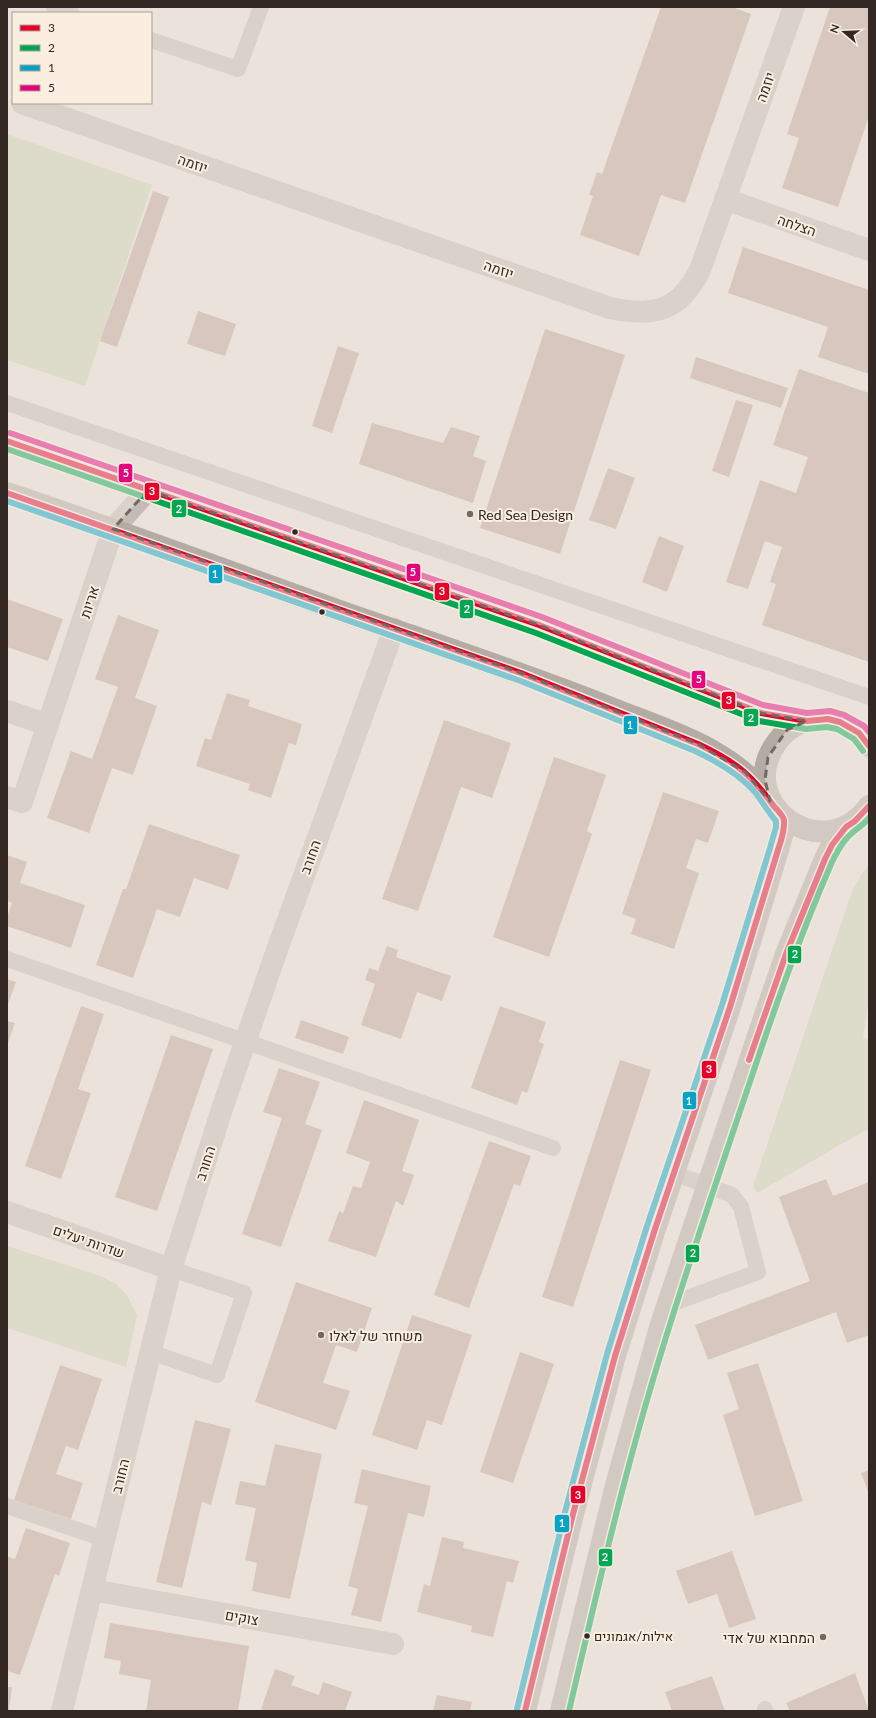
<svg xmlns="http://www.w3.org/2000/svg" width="876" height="1718" viewBox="0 0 876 1718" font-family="Lato,Heebo,sans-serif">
<rect width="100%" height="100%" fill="#ebe3db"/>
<!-- green -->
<path fill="#ccd0b4" d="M7 134 152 185 85 386 7 360Z
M869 866V997L863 1039 869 1040V1132L866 1130 757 1193 753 1186 852 891 864 870Z
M7 1246 101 1276 116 1284 127 1295 137 1315 126 1367 7 1328Z"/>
<!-- building -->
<path fill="#c0a59b" d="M661 7H732L751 14 685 203 661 195 639 256 580 235 593 196 589 195 597 172 602 174Z
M830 7H869V116L838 207 782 188 799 138 787 134Z
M153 191 169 197 117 347 100 341Z
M743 247 869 290V374L818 357 828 327 728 293Z
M198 311 236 324 225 356 187 344Z
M545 329 625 355 560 554 480 528Z
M338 346 359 353 332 433 312 426Z
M696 357 788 388 781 408 690 378Z
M799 369 869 393V662L762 625 776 584 770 582 782 547 765 541 748 589 726 582 760 480 796 493 808 457 773 445Z
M736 400 753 405 729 477 712 471Z
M372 423 443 443 451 427 480 436 473 456 486 461 473 503 359 464Z
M608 468 635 478 616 529 589 520Z
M659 536 684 546 667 592 642 582Z
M7 599 63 619 48 661 7 647Z
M118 615 159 630 135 698 157 706 133 775 112 768 89 833 47 818 71 751 92 759 118 687 95 679Z
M227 693 250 700 248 706 302 724 296 745 289 743 271 798 248 790 250 784 196 766 205 738 211 740Z
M444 720 511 743 492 798 461 787 418 911 382 899Z
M554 757 606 775 587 831 592 834 549 957 493 937Z
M663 792 719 811 708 843 696 839 686 868 699 873 674 949 631 934 636 919 622 914Z
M149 824 240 855 228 890 194 878 180 917 157 909 133 978 96 965 123 889H126Z
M7 855 27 862 20 883 85 905 71 948 7 926V917L12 903 7 901Z
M387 946 398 950 396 957 451 976 442 1001 417 992 401 1039 361 1025 375 984 365 980 369 968 378 971Z
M7 979 16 982 7 1007Z
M81 1006 104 1014 78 1089 91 1093 61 1179 25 1166Z
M500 1006 546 1022 539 1042 544 1044 527 1093 522 1091 517 1105 471 1088Z
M301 1020 349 1037 343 1054 295 1038Z
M7 1021 15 1023 7 1046Z
M171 1035 213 1049 157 1211 115 1197Z
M620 1060 651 1070 573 1307 542 1297Z
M279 1068 320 1082 305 1124 322 1130 281 1247 242 1234 282 1118 263 1112Z
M364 1100 419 1120 402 1171 414 1175 403 1206 396 1201 376 1257 328 1241 339 1211 343 1213 353 1186 361 1188 370 1162 346 1153Z
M489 1141 531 1156 520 1186 514 1184 469 1308 434 1295Z
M826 1179 833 1196 869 1182V1335L847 1343 836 1312 708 1360 695 1325 810 1281 779 1197Z
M296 1282 372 1308 357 1352 336 1345 323 1383 350 1391 336 1430 255 1402Z
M412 1315 472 1335 442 1425 427 1420 417 1450 372 1435Z
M520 1352 554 1364 513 1483 480 1472Z
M758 1363 803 1501 755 1516 723 1415 739 1409 727 1373Z
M60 1365 102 1379 78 1450 66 1446 56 1474 83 1483 71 1519 14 1500Z
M195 1420 231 1429 211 1505 202 1502 182 1588 156 1582Z
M275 1444 322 1454 290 1599 252 1591 257 1563 245 1560 256 1508 235 1504 240 1481 265 1486Z
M362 1469 431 1486 424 1517 408 1513 381 1622 351 1615 358 1589 348 1586 368 1506 354 1503Z
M869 1470V1494L861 1473Z
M26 1528 70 1543 59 1576 55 1574 20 1675 7 1671V1560L8 1557 15 1559Z
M442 1537 464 1542 463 1548 519 1561 513 1583 507 1581 493 1637 471 1632 472 1626 417 1612 424 1584 430 1586Z
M732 1551 756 1619 729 1628 717 1594 688 1604 676 1571Z
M110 1623 249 1646 238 1711H146L151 1680 119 1674 121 1661 104 1658Z
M275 1669 295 1676 291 1685 319 1695 323 1682 352 1692 345 1711H266L261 1709Z
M855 1673 869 1711H790L786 1703Z
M712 1676 725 1711H672L665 1692Z
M7 1687H12L9 1711H7Z
M437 1695 472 1702 470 1711H433Z"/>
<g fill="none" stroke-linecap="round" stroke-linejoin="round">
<!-- lane -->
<path stroke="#c3bbb5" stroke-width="16" d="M54 7 71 13
M151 40 238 69 261 7
M7 403 869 697
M7 959 553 1148
M668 1305 758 1272 741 1207 732 1195 674 1173
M150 1352 217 1375 244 1293 171 1269
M7 1506 104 1539
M765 1709 766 1711"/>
<!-- street -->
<path stroke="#c3bbb5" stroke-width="22" d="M22 103 610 308C653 317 679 312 700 270L794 7
M725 199 869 250
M7 711 48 725
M7 797 22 802 113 529 148 490
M7 1212 171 1269
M92 1590 393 1644
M62 1711 171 1269 223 1106 278 947 394 629"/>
<!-- secondary -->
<path stroke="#b4aba5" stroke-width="22" d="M7 441 539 625 761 713 807 721
M7 493C118 530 227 571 337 610 428 642 521 672 611 708 668 731 733 748 770 801
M869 746C858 728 839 718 818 719 802 720 786 729 777 742 732 803 823 869 869 806
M525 1711 573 1514 615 1356 655 1229 730 1007 778 850 784 828V818
M561 1711 616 1485 661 1324 764 1018 786 954 825 859 832 845 846 827"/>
<defs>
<path id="bus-1" d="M7 441 539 625 761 713 807 721 828 719 840 722 859 733 869 746
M7 493 521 673 698 744C734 761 750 773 773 805 776 809 783 815 784 820 785 830 781 841 778 850L730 1007 655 1229 615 1356 573 1514 525 1711
M749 1060 786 954 825 859 832 845 846 827 855 821 869 806"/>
<path id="bus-2" d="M7 449 536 633 759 721 806 729 827 727 837 729 854 739 863 751
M569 1711C593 1609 616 1508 645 1407 671 1316 702 1225 732 1135 763 1043 793 951 832 862 837 852 843 840 852 833 858 828 864 824 869 818"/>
<path id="bus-3" d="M7 501 518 680 695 751C716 761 738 773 754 791 762 801 768 812 776 821V827L770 848 722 1005 647 1226 607 1354 565 1512 517 1709"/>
<path id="bus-4" d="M10 433 542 617 763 705 807 713 830 711 844 715 864 726 869 732"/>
</defs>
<!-- bus-1 casing -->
<use href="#bus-1" stroke="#faeee0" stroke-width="9"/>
<!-- bus-2 casing -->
<use href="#bus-2" stroke="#faeee0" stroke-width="9"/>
<!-- bus-3 casing -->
<use href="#bus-3" stroke="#faeee0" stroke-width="9"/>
<!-- bus-4 casing -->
<use href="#bus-4" stroke="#faeee0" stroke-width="9"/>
<!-- bus-1 -->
<use href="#bus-1" stroke="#e4002b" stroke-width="6"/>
<!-- bus-2 -->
<use href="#bus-2" stroke="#00a651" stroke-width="6"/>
<!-- bus-3 -->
<use href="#bus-3" stroke="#03a3c6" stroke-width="6"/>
<!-- bus-4 -->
<use href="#bus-4" stroke="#e5007d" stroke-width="6"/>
</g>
<!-- marked area -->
<path d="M0 0H876V1718H0ZM148 490 539 625 761 713 807 721 787 730 768 757 765 780 770 801 745 772 698 744 521 673 113 529Z" fill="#ebe3db" fill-opacity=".55" fill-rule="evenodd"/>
<path fill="none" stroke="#736964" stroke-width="3" stroke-dasharray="8 5" stroke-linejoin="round" d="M148 490 539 625 761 713 807 721 787 730 768 757 765 780 770 801 745 772 698 744 521 673 113 529Z"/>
<!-- markers -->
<g fill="#736964" stroke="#faeee0" stroke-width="1.5">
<circle cx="470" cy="514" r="4"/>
<circle cx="321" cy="1335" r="4"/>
<circle cx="823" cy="1637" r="4"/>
</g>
<g fill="#332824" stroke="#faeee0" stroke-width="1.5">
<circle cx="295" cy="532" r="3.5"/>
<circle cx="322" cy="612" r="3.5"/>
<circle cx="587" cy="1636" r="3.5"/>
</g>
<g text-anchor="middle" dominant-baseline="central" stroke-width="4" stroke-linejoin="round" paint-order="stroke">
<!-- bus labels -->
<g font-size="13" fill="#332824" stroke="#faeee0" text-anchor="start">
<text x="594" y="1636">אילות/אגמונים</text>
</g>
<!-- street labels -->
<g font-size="14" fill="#332824" stroke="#faeee0">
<text transform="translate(765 87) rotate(-70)">יוזמה</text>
<text transform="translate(193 163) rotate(19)">יוזמה</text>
<text transform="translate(797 225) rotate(19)">הצלחה</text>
<text transform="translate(499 269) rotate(19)">יוזמה</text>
<text transform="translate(89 602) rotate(-72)">אריות</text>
<text transform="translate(310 857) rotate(-70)">החורב</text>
<text transform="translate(205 1163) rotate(-72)">החורב</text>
<text transform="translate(89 1241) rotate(19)">שדרות יעלים</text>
<text transform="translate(120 1476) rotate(-76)">החורב</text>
<text transform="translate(242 1617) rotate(10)">צוקים</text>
</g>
<!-- poi labels -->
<g font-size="14" fill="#332824" stroke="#faeee0" text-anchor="start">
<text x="478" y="514">Red Sea Design</text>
<text x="329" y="1335">משחזר של לאלו</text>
<text x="815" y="1637" text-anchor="end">המחבוא של אדי</text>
</g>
</g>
<g stroke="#faeee0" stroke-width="1.5">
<rect x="118" y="463" width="15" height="20" rx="4" fill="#e5007d"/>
<rect x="144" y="482" width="16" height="19" rx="4" fill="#e4002b"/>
<rect x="171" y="499" width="16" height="19" rx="4" fill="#00a651"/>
<rect x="406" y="563" width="15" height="19" rx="4" fill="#e5007d"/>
<rect x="208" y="564" width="15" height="20" rx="4" fill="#03a3c6"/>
<rect x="434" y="582" width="16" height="19" rx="4" fill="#e4002b"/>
<rect x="459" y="599" width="15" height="20" rx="4" fill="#00a651"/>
<rect x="691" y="670" width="15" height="19" rx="4" fill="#e5007d"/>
<rect x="721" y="691" width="15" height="19" rx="4" fill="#e4002b"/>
<rect x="743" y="708" width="16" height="19" rx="4" fill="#00a651"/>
<rect x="623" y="715" width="15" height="20" rx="4" fill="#03a3c6"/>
<rect x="787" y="945" width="15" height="19" rx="4" fill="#00a651"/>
<rect x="701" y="1060" width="16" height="19" rx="4" fill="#e4002b"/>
<rect x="682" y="1091" width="15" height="19" rx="4" fill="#03a3c6"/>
<rect x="685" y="1244" width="15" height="19" rx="4" fill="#00a651"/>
<rect x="570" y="1485" width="16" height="19" rx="4" fill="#e4002b"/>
<rect x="554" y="1514" width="16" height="19" rx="4" fill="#03a3c6"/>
<rect x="598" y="1548" width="15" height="19" rx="4" fill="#00a651"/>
</g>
<g font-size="11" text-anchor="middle" font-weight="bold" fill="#fff">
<text x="126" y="477">5</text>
<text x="152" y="495">3</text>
<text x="179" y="513">2</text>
<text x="413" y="576">5</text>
<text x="215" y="578">1</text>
<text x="442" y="595">3</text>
<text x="467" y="613">2</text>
<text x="699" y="683">5</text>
<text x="729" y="704">3</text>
<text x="751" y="722">2</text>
<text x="630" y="729">1</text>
<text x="795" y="958">2</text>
<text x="709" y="1073">3</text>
<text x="689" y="1105">1</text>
<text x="693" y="1257">2</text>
<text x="578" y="1499">3</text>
<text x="562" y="1527">1</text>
<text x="605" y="1561">2</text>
</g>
<!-- border -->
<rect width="876" height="1718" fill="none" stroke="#332824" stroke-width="16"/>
<!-- legend -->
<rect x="12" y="12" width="140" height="92" fill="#faeee0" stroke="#aa9f95"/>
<rect x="20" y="25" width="20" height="6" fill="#e4002b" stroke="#aa9f95"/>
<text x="48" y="32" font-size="12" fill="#332824">3</text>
<rect x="20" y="45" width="20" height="6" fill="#00a651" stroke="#aa9f95"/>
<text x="48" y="52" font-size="12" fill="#332824">2</text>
<rect x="20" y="65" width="20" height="6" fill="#03a3c6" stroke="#aa9f95"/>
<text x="48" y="72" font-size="12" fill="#332824">1</text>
<rect x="20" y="85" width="20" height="6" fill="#e5007d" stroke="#aa9f95"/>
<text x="48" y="92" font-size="12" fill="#332824">5</text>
<!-- north arrow -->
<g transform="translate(844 32) rotate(289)" stroke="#faeee0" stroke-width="3" paint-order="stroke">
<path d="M0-3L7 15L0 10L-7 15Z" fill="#332824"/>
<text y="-6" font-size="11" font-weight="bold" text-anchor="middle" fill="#332824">N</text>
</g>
</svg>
